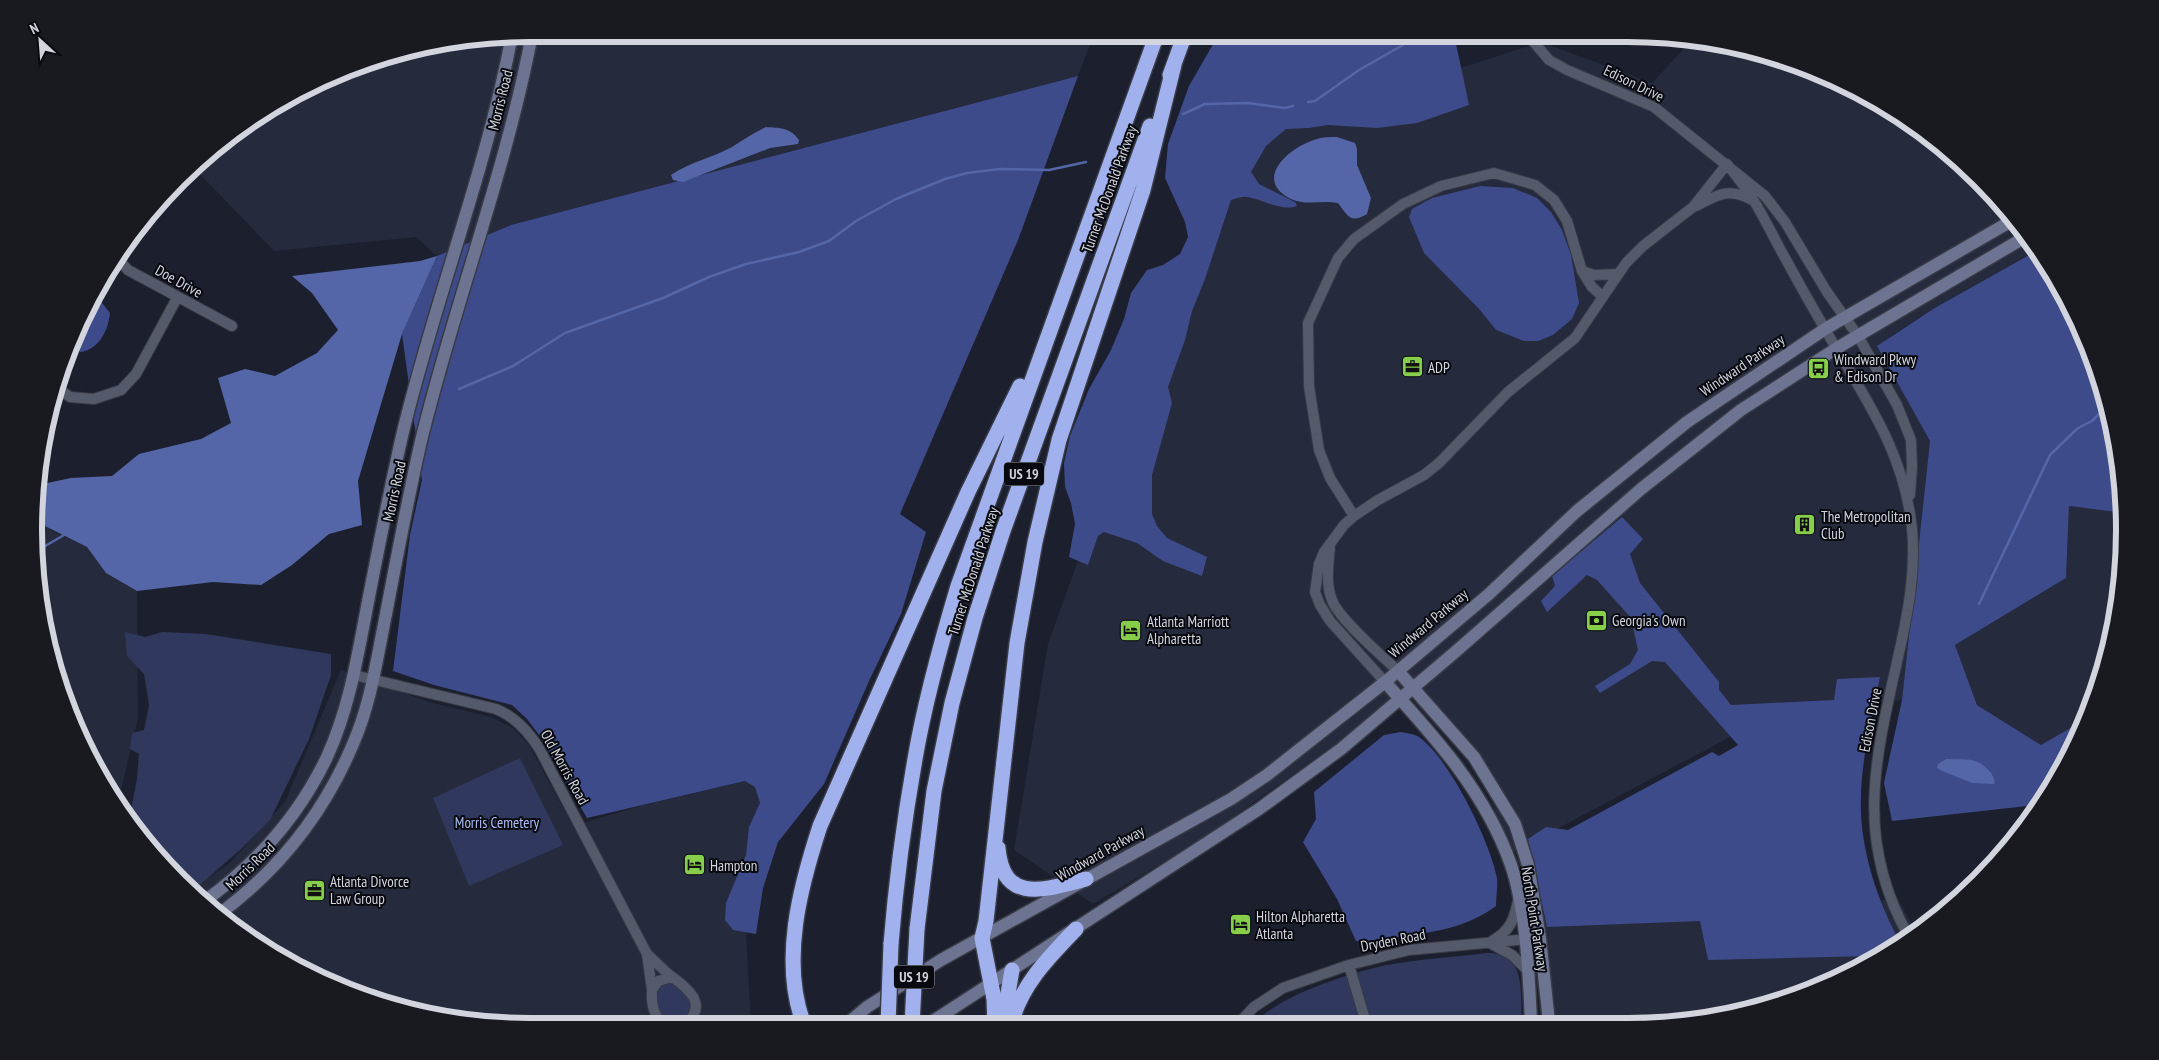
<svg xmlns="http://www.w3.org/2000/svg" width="2159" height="1060" viewBox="0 0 2159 1060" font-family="'PT Sans Narrow',sans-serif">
<rect width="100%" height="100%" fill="#1c202e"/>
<!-- built -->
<path fill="#252a3d" d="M530 34H1094L1078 76 511 225 437 256 416 237 274 251 194 168 228 136 282 100 370 60 433 43Z
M1692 40 1726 43 1819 72 1905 118 1980 179 2038 250 1933 309 1901 329 1878 346 1930 441 1902 700 1732 715 1736 734 1513 852 1480 774 1404 691 1372 718 1201 840 1093 904 1014 850 1048 644 1252 75 1367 98 1541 42 1652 83Z
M2069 506 2124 513 2125 530 2116 627 2088 718 2042 746 1977 705 1955 645 2066 578Z
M35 512 51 530 87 547 106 573 137 591 138 718 118 803 85 750 60 689 38 595 34 530Z
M341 670 429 702 491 717 513 728 529 745 573 826 644 805 789 771 762 848 746 933 751 1025 530 1026 433 1017 340 988 255 943 203 903 189 888 228 865 285 802Z
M1898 899 1916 932 1819 989 1694 1022H1552L1536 920Z"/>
<!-- green -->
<path fill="#30395d" d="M333 77 321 88 251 121 282 100Z
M125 632 145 637 162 632 206 634 331 654V675L309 739 270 820 240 850 196 888 130 815 137 779 139 754 130 749 132 733 144 730 149 705 144 674 127 656Z
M520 758 563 845 469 886 433 798Z
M1487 953C1527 952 1520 993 1522 1023L1254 1024C1277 996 1352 972 1387 965 1420 959 1454 957 1487 953Z
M672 982 686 992 692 1005 689 1015 680 1022C658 1025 654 1004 658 986Z"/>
<!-- forest -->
<path fill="#3d4b8a" d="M1219 34H1445L1455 39 1469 105 1417 123 1377 128 1328 125 1309 128 1286 129 1266 146 1251 172 1259 184 1295 202 1297 206C1282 212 1262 199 1247 197 1242 196 1236 199 1231 200L1205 279 1192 311 1185 340 1168 387 1172 403 1152 475V514L1157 526 1167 538 1207 557 1202 576 1163 561 1137 543 1104 532 1098 536 1088 565 1069 557 1075 524 1071 503 1065 487 1064 463 1070 436 1089 389 1111 350 1124 319 1131 293 1147 270 1163 265 1180 254 1188 237 1185 222 1165 178 1168 144 1189 86Z
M1078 76 1018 240 900 514 926 532 901 614 869 681 824 784 778 842 763 888 756 934 733 930 725 920 726 903 746 855 749 827 760 803 755 787 745 781 587 818 540 736 527 719 512 705 434 685 393 671 410 535 422 480 402 334 437 256 511 225Z
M1480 186 1513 188 1537 198 1551 212 1562 230 1571 255 1579 303 1572 319 1553 335 1538 341H1524L1496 330 1480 310 1424 253 1409 217 1412 209 1432 198Z
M2038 250 2088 340 2116 433 2124 513 2069 506 2066 578 1955 645 1977 705 2041 745 2088 718 2037 807 2027 806 1892 821 1884 783 1902 700 1930 441 1877 346 1933 309Z
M96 295 110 313C108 331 99 349 81 352L70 345Z
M1622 517 1643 539 1630 554 1640 583 1719 682V690L1731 705 1834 700 1837 679 1880 677C1871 720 1859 769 1861 814 1863 857 1879 904 1900 942L1873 957 1871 956 1708 960 1700 921 1547 927 1528 839 1546 827 1568 830 1712 752 1719 756 1738 745 1665 662 1652 661 1600 693 1595 686 1630 664 1638 650 1631 618 1597 580 1587 575 1547 612 1541 601 1555 586 1552 576Z
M1401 732C1406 733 1414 734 1419 737 1450 759 1490 842 1497 878 1498 887 1496 897 1496 906 1466 928 1434 932 1398 937 1384 939 1371 942 1356 941L1337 899 1303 842 1316 819 1314 792 1384 735Z"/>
<!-- water -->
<path fill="#5566a8" d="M766 127C779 128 790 127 799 140L798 144 770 148 683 182 673 180 671 175C690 162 712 158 732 147 743 140 753 133 766 127Z
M1337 137 1355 143 1357 149V165L1371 198 1367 214C1350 224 1348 216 1338 203 1322 200 1306 206 1291 199 1251 179 1291 146 1317 139 1323 137 1330 137 1337 137Z
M437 256 402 334 358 481 362 525 329 534 292 565 261 585 213 582 137 591 106 573 87 547 35 521 38 485 71 478 112 476 139 454 201 439 231 423 218 378 245 369 275 376 317 353 338 330 312 293 292 276 420 261Z
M1946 759C1967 760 1977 756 1991 773 1994 778 1995 779 1994 784L1972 783 1940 770 1937 767 1938 764Z"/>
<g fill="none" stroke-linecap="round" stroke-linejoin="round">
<!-- stream -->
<path stroke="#5566a8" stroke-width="2.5" d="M1308 102 1315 101 1359 70 1422 34
M1183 114 1205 104 1248 103 1285 108 1293 106
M459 389 513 366 565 333 663 298 709 277 746 264 799 252 829 241 856 221 896 199 945 179 967 173 1000 169 1049 170 1086 162
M35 552 64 535
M1979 604 2050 455 2078 428 2092 421 2107 406"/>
<defs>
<path id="street" d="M1527 34 1549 60 1567 70 1654 107 1765 196 1785 222 1827 292 1858 336 1897 405 1911 440 1912 467 1910 495
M1727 164C1736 176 1746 188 1754 201 1765 219 1774 238 1784 256 1797 280 1811 305 1825 329 1863 396 1904 449 1912 529 1916 572 1908 612 1899 653 1876 756 1853 838 1909 937
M1696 206C1718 195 1728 187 1752 200
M116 257 128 270 232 326
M1582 271 1594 275 1618 274
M57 388 70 397 94 399 121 390 136 374 177 298
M1354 516 1330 478 1319 450 1309 386 1308 323 1338 258 1354 239 1403 204 1441 186 1494 173 1535 185 1554 200 1567 221 1582 271 1592 287 1602 296
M1330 545C1329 563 1325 583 1332 600 1338 618 1382 656 1398 671
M354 675 496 709C516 717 529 732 540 750L647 954 652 990
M1385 682 1330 621 1320 605 1315 592 1319 564 1324 552 1344 525 1354 516 1378 500 1424 475 1439 463 1508 392 1575 338 1626 263 1643 246 1693 207 1727 164
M1492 941C1510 931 1514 920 1518 901
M1490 943 1512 955 1528 971
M647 954C655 961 663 970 671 976 689 989 710 1006 683 1026
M1349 965 1366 1023
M1238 1024 1254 1007 1283 988 1349 965 1409 950 1540 938
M668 1026C654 1020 651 1004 652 990L658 981 672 977"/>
<path id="secondary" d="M1398 671 1474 757 1515 824 1528 865 1540 938 1549 1022
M1385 682C1435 737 1486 793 1511 865 1526 909 1529 975 1531 1023
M202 903C255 865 299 816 327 757 349 709 357 659 367 607 378 550 389 493 402 436 434 301 486 172 512 35
M218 915C278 871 324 813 353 744 371 703 377 658 386 614 397 556 408 498 421 441 454 304 506 172 532 34
M846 1025 867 1007 941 960 1231 799 1267 775 1385 682 1489 594 1577 511 1687 422 1825 329 2013 220
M927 1025 1259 809 1341 749 1454 653 1641 489 1741 410 1837 348 2027 236"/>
<path id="highway" d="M1170 75 1185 34
M998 848C1003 906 1047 889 1086 879
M917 929 934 791 952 703 975 618 1003 531 1150 126
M891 944C896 882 904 821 915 759 925 700 941 643 958 586L1157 34
M1000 1023 1005 1011 1012 970
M1011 1024C1021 985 1048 958 1076 929
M804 1025C780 962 800 887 820 826L968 492 1020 386
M995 1025 994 999 982 938 986 921 1017 643 1035 542 1059 440 1143 190 1174 65"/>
</defs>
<!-- street casing -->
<use href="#street" stroke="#383a45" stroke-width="12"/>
<!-- secondary casing -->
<use href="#secondary" stroke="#383a45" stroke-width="15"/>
<!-- highway casing -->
<use href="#highway" stroke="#383a45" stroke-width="18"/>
<!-- street -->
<use href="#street" stroke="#555a6a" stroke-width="10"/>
<!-- secondary -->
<use href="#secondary" stroke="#6c7492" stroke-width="12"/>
<!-- highway -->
<use href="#highway" stroke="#a0b1ee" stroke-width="15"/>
<defs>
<path id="highway-bridge" d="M888 1025 891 944
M912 1025 917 929"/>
</defs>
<!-- highway-bridge casing -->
<use href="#highway-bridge" stroke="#383a45" stroke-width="18" stroke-linecap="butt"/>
<!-- highway-bridge -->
<use href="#highway-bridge" stroke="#a0b1ee" stroke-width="15"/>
</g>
<!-- icons -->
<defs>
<symbol id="office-square" viewBox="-11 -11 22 22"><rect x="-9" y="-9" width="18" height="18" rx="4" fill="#87cf4a" stroke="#080a10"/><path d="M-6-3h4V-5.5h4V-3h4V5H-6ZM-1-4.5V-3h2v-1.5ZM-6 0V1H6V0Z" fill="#111"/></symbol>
<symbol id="bus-square" viewBox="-11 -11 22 22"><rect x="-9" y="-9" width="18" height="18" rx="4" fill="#87cf4a" stroke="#080a10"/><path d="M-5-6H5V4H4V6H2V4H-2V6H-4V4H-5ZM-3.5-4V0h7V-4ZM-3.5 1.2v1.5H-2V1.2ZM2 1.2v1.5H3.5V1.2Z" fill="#111"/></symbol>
<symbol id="building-square" viewBox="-11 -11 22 22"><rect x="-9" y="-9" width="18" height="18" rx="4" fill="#87cf4a" stroke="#080a10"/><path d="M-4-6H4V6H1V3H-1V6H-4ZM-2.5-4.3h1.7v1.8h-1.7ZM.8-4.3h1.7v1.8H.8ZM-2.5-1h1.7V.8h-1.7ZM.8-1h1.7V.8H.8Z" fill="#111"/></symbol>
<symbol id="bank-square" viewBox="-11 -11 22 22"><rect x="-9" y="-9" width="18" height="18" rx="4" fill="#87cf4a" stroke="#080a10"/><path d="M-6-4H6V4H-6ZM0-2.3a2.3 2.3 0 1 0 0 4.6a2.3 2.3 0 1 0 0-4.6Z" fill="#111"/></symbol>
<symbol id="hotel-square" viewBox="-11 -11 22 22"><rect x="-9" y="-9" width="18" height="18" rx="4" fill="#87cf4a" stroke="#080a10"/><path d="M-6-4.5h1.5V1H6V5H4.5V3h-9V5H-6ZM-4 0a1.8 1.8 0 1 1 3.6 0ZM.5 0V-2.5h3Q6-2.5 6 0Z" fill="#111"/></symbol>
</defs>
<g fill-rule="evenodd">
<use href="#office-square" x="1400" y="354" width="25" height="25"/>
<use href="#bus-square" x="1806" y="356" width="25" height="25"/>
<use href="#building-square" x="1792" y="512" width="25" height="25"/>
<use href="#bank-square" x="1584" y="608" width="25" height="25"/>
<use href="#hotel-square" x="1118" y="618" width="25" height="25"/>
<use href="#hotel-square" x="682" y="852" width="25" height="25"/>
<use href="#office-square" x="302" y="878" width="25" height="25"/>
<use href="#hotel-square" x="1228" y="912" width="25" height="25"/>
</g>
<g text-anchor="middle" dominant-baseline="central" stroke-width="4" stroke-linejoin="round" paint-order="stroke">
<!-- shield labels -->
<g fill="#080a10" stroke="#9598a0" stroke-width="1">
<rect x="1004" y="462.5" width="40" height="23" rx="4"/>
<rect x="894" y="965.5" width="40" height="23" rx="4"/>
</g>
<g font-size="14" font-weight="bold" fill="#d2d5de">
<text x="1024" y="474">US 19</text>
<text x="914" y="977">US 19</text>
</g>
<!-- street labels -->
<g font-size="15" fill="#d2d5de" stroke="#080a10">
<text transform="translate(1634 83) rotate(26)">Edison Drive</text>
<text transform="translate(500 100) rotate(-76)">Morris Road</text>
<text transform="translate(1109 189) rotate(-70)">Turner McDonald Parkway</text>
<text transform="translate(179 281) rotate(29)">Doe Drive</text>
<text transform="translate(1742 365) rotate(-34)">Windward Parkway</text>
<text transform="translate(394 491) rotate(-78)">Morris Road</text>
<text transform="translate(973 571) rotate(-72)">Turner McDonald Parkway</text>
<text transform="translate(1428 623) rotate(-40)">Windward Parkway</text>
<text transform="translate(1870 720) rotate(-79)">Edison Drive</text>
<text transform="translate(565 767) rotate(61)">Old Morris Road</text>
<text transform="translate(1100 853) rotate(-29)">Windward Parkway</text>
<text transform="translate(250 866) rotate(-44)">Morris Road</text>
<text transform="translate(1535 919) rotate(81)">North Point Parkway</text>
<text transform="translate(1393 940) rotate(-11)">Dryden Road</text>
</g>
<!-- poi labels -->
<g font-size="15" fill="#d2d5de" stroke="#080a10" text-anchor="start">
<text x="1834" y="359">Windward Pkwy<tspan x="1834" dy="17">&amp; Edison Dr</tspan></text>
<text x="1428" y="367">ADP</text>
<text x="1821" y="516">The Metropolitan<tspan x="1821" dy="17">Club</tspan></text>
<text x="1612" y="620">Georgia's Own</text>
<text x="1147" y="621">Atlanta Marriott<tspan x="1147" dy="17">Alpharetta</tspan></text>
<text x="710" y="865">Hampton</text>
<text x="330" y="881">Atlanta Divorce<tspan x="330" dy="17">Law Group</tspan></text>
<text x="1256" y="916">Hilton Alpharetta<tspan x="1256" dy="17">Atlanta</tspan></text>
</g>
<!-- park labels -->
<g font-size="15" fill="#adbdf5" stroke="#080a10">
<text x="497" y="822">Morris Cemetery</text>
</g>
</g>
<!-- crop -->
<path d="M0 0H2159V1060H0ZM530 42H1628A488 488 0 0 1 2116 530V530A488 488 0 0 1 1628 1018H530A488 488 0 0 1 42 530V530A488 488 0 0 1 530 42Z" fill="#181a20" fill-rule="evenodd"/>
<path fill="none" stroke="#d2d5de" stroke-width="6" d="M530 42H1628A488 488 0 0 1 2116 530V530A488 488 0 0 1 1628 1018H530A488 488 0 0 1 42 530V530A488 488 0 0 1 530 42Z"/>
<!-- north arrow -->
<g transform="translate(40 40) rotate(334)" stroke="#080a10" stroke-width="4" paint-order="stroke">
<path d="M0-4L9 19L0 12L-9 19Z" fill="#d2d5de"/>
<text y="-8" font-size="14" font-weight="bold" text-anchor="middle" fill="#d2d5de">N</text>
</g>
</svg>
